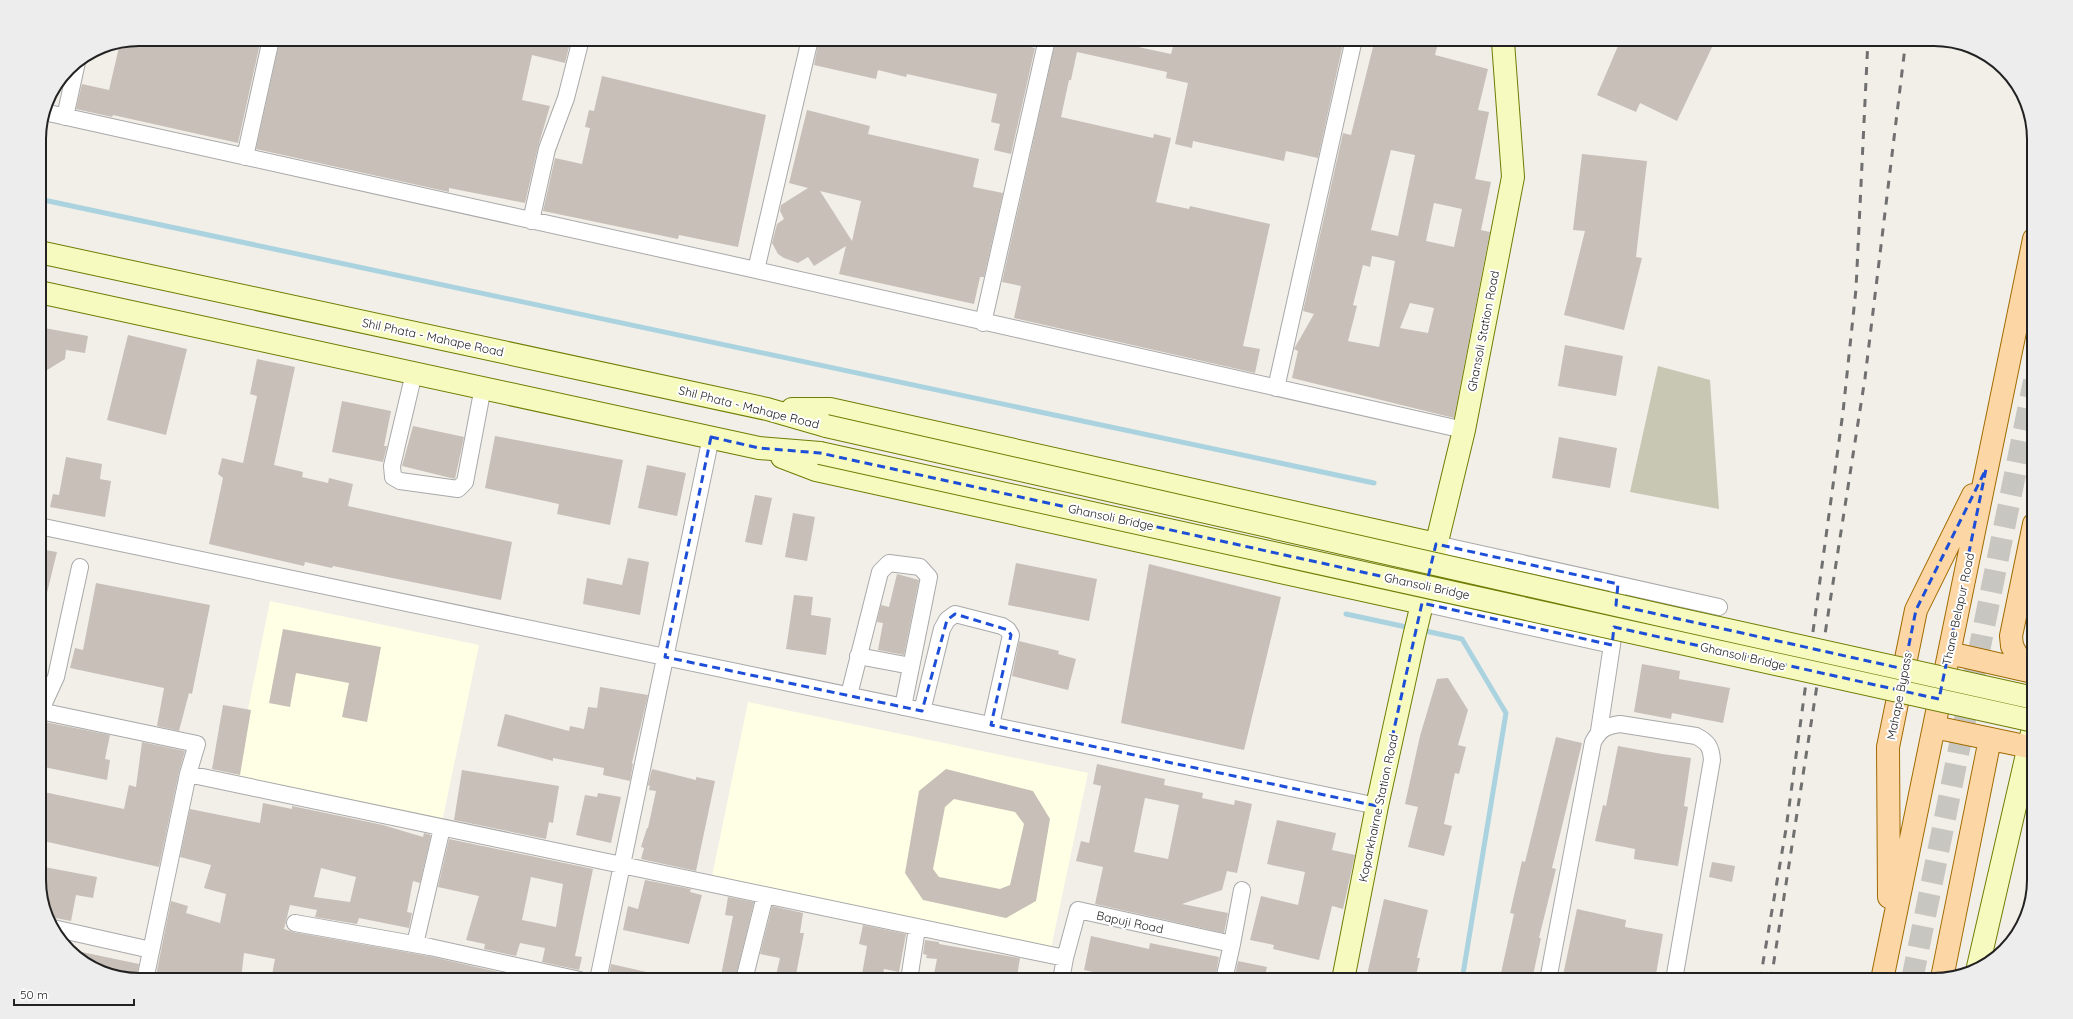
<svg xmlns="http://www.w3.org/2000/svg" width="2073" height="1019" viewBox="0 0 2073 1019" font-family="Quicksand,sans-serif">
<rect width="100%" height="100%" fill="#f2efe9"/>
<!-- education -->
<path fill="#ffffe5" d="M270 601 479 645 441 827 233 783Z
M748 702 1088 773 1050 953 711 881Z"/>
<!-- construction -->
<path fill="#c7c7b4" d="M1658 366 1710 380 1719 509 1630 492Z"/>
<g fill="none" stroke-linecap="round" stroke-linejoin="round">
<!-- stream -->
<path stroke="#aad3df" stroke-width="5" d="M39 199 1374 483
M1346 614 1411 628
M1421 630 1462 639 1506 713 1462 980"/>
</g>
<!-- building -->
<path fill="#c7bfb8" fill-rule="evenodd" d="M139 39H261L238 143 113 115 112 117 76 109 82 84 109 90 120 43Z
M280 39H571L565 63 532 55 522 100 550 106 538 147 525 203 449 188V192L256 149Z
M819 39H996L1035 48 1011 154 994 150 1000 124 991 122 997 94 907 74 906 77 878 70 876 79 814 65Z
M1056 39H1101L1171 54 1175 39H1344L1318 158 1286 151 1284 161 1193 141 1192 148 1175 144 1188 83 1166 78 1167 72 1077 52 1071 80H1069L1061 117 1153 138 1154 134 1171 138 1156 202 1189 209 1190 206 1270 224 1243 346 1260 349 1255 373 1014 318 1021 286 1002 282Z
M1375 39H1404L1437 47 1435 55 1488 69 1478 110 1489 112 1475 179 1491 182 1481 230 1490 232 1454 418 1292 378 1298 351 1294 349 1314 314 1303 311 1343 133 1351 135ZM1391 150 1415 155 1398 236 1371 230ZM1434 203 1462 209 1454 247 1426 241ZM1372 256 1395 261 1379 347 1348 341 1357 306 1353 305 1363 265 1370 267ZM1410 303 1434 308 1428 333 1400 328Z
M1621 39H1705L1714 43 1677 121 1640 103 1636 112 1597 95Z
M602 76 766 115 738 247 679 235 678 239 543 211 555 158 582 164 590 128 585 127 589 110 594 111Z
M807 110 870 126 868 134 979 159 973 187 1003 193 984 277H980L974 304 839 274 846 246 814 266 808 257 798 263 784 258 778 254 772 243 777 224 784 219 780 211 781 205 808 188 789 183ZM820 191 861 201 852 241Z
M1582 154 1647 161 1636 257 1642 258 1624 330 1564 315 1585 231 1573 230Z
M39 327 88 336 85 353 66 350 65 359 39 375Z
M128 335 187 349 166 435 107 420Z
M1565 345 1623 356 1616 396 1558 386Z
M257 359 295 367 274 465 303 472 302 477 328 483 329 478 353 484 348 506 512 542 501 600 333 566 332 568 305 562 304 566 209 544 223 478 218 474 222 458 243 463 257 396 250 394Z
M342 401 391 411 384 446H387L383 462 332 452Z
M413 426 464 437 455 479 402 466Z
M495 436 623 460 610 525 557 514 559 504 485 488Z
M1559 437 1617 448 1610 488 1552 478Z
M66 457 102 464 100 479 111 481 105 517 50 507 53 494 59 495Z
M647 465 686 473 677 516 638 508Z
M755 495 772 498 762 545 745 542Z
M793 513 815 517 807 561 785 557Z
M39 549 57 552 44 605 39 604Z
M628 558 649 562 640 615 583 604 587 578 622 585Z
M1016 563 1097 579 1089 621 1008 605Z
M1149 564 1281 597 1244 750 1121 723Z
M897 574 919 580 904 655 878 650 883 623 877 622 881 605 889 607Z
M96 583 210 605 192 694 189 693 179 731 157 726 164 688 70 668 75 648 83 650Z
M794 595 813 597 811 615 831 618 826 655 786 649Z
M283 629 381 647 367 722 342 717 349 683 296 673 290 707 269 703Z
M1019 641 1059 651 1058 654 1076 659 1068 690 1012 676Z
M1642 664 1680 671 1679 679 1730 688 1723 723 1672 713 1671 719 1634 712Z
M1448 678 1468 710 1458 745 1466 747 1459 774 1455 773 1444 824 1452 826 1444 856 1408 847 1418 807 1405 804 1420 736 1437 679Z
M600 687 648 695 632 763 633 764 630 781 603 775 604 768 553 758V761L497 746 505 714 569 731 570 726 584 729 588 707 597 708Z
M223 705 251 710 240 775 212 769Z
M45 722 110 735 105 759 110 760 107 780 39 766V729L40 723Z
M1556 737 1582 743 1552 868 1556 869 1539 938H1541L1532 980 1501 973 1514 914 1510 913 1522 861 1525 862Z
M142 742 185 751 179 772 159 867 39 840V791L124 809 129 785 136 787Z
M1618 746 1662 754 1691 758 1684 806 1688 807 1678 866 1634 859 1635 849 1595 841 1603 805 1606 806Z
M1097 764 1165 779 1164 785 1203 793 1202 798 1234 805 1235 800 1252 804 1237 873 1227 871 1222 890 1182 904 1228 913 1224 933 1095 904 1103 867 1076 861 1081 841 1089 843 1101 786 1093 784ZM1145 798 1179 805 1168 859 1134 852Z
M652 769 696 780V777L715 781 696 871 641 859 644 848 641 847 647 828H648L656 791 649 790 650 786 648 785Z
M946 769 1033 791 1050 819 1036 901 1006 918 923 900 905 873 919 791ZM954 799 1015 812 1024 824 1010 885 1000 889 939 877 933 869 945 807Z
M462 770 559 786 553 823 549 822 546 839 454 820Z
M598 793 621 797 611 843 576 835 585 795 597 797Z
M263 803 292 809V806L383 825 423 837 424 833 431 835 420 883 413 881 407 912 412 913 409 928 359 918 357 924 315 917 317 910 290 905 284 929 293 932 428 956 503 973 501 980H271L275 959 244 953 241 980H155L171 901 188 906 186 913 220 923 226 894 204 888 211 865 180 857 190 809 260 823ZM321 868 356 877 350 902 314 897Z
M1277 820 1336 833 1332 850 1355 855 1343 909 1332 906 1319 960 1273 949 1274 945 1250 940 1261 896 1298 905 1305 872 1267 864Z
M449 839 593 869 575 956 582 957 579 970 542 962 545 948 520 943 516 956 484 949 485 944 466 940 479 896 438 887ZM531 877 563 884 556 927 522 920Z
M1712 862 1735 866 1732 882 1709 877Z
M39 866 97 877 93 898 76 895 71 921 50 917 39 887Z
M645 880 691 889 690 892 702 895 689 944 623 930 628 906 638 909Z
M728 897 754 902 735 980H720L733 916 725 915Z
M1384 899 1428 910 1417 958H1420L1415 980H1389L1367 975Z
M772 906 803 913 800 933H804L795 980H775L780 958 760 954Z
M1577 909 1626 920 1625 927 1663 934 1655 980H1562Z
M863 925 906 934 899 972 884 969 882 980H861L867 946 859 944Z
M1091 936 1149 949 1150 943 1219 957 1215 980H1129L1084 970Z
M925 940 939 942V944L1020 958 1017 977 989 973 988 980H967L934 974 937 959 926 958 927 955 923 954Z
M72 950 139 964 136 979 95 970Z
M1238 961 1267 967 1264 980H1234Z
M611 964 660 975V980H608Z"/>
<g fill="none" stroke-linecap="round" stroke-linejoin="round">
<!-- primary-tunnel -->
<path stroke="#c8c6c1" stroke-width="22" stroke-dasharray="22 11" stroke-linecap="butt" d="M1912 980 2034 381"/>
<defs>
<path id="street" d="M44 112 756 270 1464 430
M65 117 77 62
M245 157 271 39
M531 221 547 149 566 98 581 39
M756 270 810 39
M983 323 1047 39
M414 373 392 466 393 477 400 481 458 489 465 482 483 387
M1276 388 1354 39
M39 526 1377 806
M1436 544 1719 607
M1422 603 1612 645
M858 656 911 666
M849 695 880 572 889 563 920 567 929 577 903 707
M40 711 197 744 188 774
M922 711 942 629 947 620 955 614 1002 626 1008 630 1011 635 991 725
M39 714 56 677 80 567
M1599 731 1612 645 1617 594
M295 923 430 947 580 980
M53 928 151 950
M415 944 442 828
M1065 958 1078 910 1232 944 1242 890
M145 980 188 774 1065 958 1061 980
M598 980 711 437
M744 980 765 896
M909 980 917 928
M1224 980 1232 944
M1548 980 1593 742C1600 729 1606 726 1620 724L1696 736C1708 742 1711 747 1712 760L1674 980"/>
<path id="secondary" d="M39 252 767 409 826 426
M39 292 759 448 820 453
M792 409H830L1436 544
M782 457 816 470 1422 603
M1978 967 2034 724
M1343 980 1377 806 1414 637 1464 430 1513 177 1503 42 1502 39"/>
<path id="primary" d="M1949 653 2033 672
M2025 670 2012 646 2011 636 2034 524
M1934 727 2034 748
M1889 897 1888 747 1916 610 1973 495
M1942 978 1990 739
M1882 980 2034 239"/>
</defs>
<!-- street casing -->
<use href="#street" stroke="#a9a9a9" stroke-width="18"/>
<!-- secondary casing -->
<use href="#secondary" stroke="#707d05" stroke-width="24"/>
<!-- primary casing -->
<use href="#primary" stroke="#a06b00" stroke-width="24"/>
<!-- street -->
<use href="#street" stroke="#fff" stroke-width="16"/>
<!-- secondary -->
<use href="#secondary" stroke="#f7fabf" stroke-width="22"/>
<!-- primary -->
<use href="#primary" stroke="#fcd6a4" stroke-width="22"/>
<!-- rail -->
<path stroke="#707070" stroke-width="3" stroke-dasharray="8 8" stroke-linecap="butt" d="M1760 980 1786 829 1843 412 1856 289 1868 39
M1771 980 1865 378 1906 39"/>
<defs>
<path id="secondary-bridge" d="M826 426 1669 617 2034 698
M820 453 2034 721"/>
</defs>
<!-- secondary-bridge casing -->
<use href="#secondary-bridge" stroke="#707d05" stroke-width="24" stroke-linecap="butt"/>
<!-- secondary-bridge -->
<use href="#secondary-bridge" stroke="#f7fabf" stroke-width="22"/>
</g>
<!-- marked area -->
<path fill="none" stroke="#1d4ed8" stroke-width="3" stroke-dasharray="8 5" stroke-linejoin="round" d="M711 437 759 448 820 453 1426 586 1436 544 1618 584 1616 605 1904 669 1916 610 1986 469 1939 699 1614 627 1612 645 1422 603 1377 806 991 725 1011 635 1008 630 955 614 947 620 922 711 665 657Z"/>
<g text-anchor="middle" dominant-baseline="central" stroke-width="4" stroke-linejoin="round" paint-order="stroke">
<!-- street labels -->
<g font-size="12" fill="#222" stroke="#fff">
<text transform="translate(1483 331) rotate(-79)">Ghansoli Station Road</text>
<text transform="translate(433 337) rotate(12)">Shil Phata - Mahape Road</text>
<text transform="translate(749 407) rotate(14)">Shil Phata - Mahape Road</text>
<text transform="translate(1111 517) rotate(12)">Ghansoli Bridge</text>
<text transform="translate(1427 586) rotate(12)">Ghansoli Bridge</text>
<text transform="translate(1958 609) rotate(-78)">Thane Belapur Road</text>
<text transform="translate(1743 656) rotate(13)">Ghansoli Bridge</text>
<text transform="translate(1899 696) rotate(-79)">Mahape Bypass</text>
<text transform="translate(1378 808) rotate(-78)">Koparkhairne Station Road</text>
<text transform="translate(1130 922) rotate(12)">Bapuji Road</text>
</g>
</g>
<!-- crop -->
<path d="M0 0H2073V1019H0ZM139 46H1934A93 93 0 0 1 2027 139V880A93 93 0 0 1 1934 973H139A93 93 0 0 1 46 880V139A93 93 0 0 1 139 46Z" fill="#ededed" fill-rule="evenodd"/>
<path fill="none" stroke="#222" stroke-width="2" d="M139 46H1934A93 93 0 0 1 2027 139V880A93 93 0 0 1 1934 973H139A93 93 0 0 1 46 880V139A93 93 0 0 1 139 46Z"/>
<!-- scale -->
<path d="M14 999v6h120v-6" fill="none" stroke="#222222" stroke-width="2"/>
<text x="20" y="999" font-size="12" fill="#222222" stroke="#ffffff" stroke-width="3" paint-order="stroke">50 m</text>
</svg>
